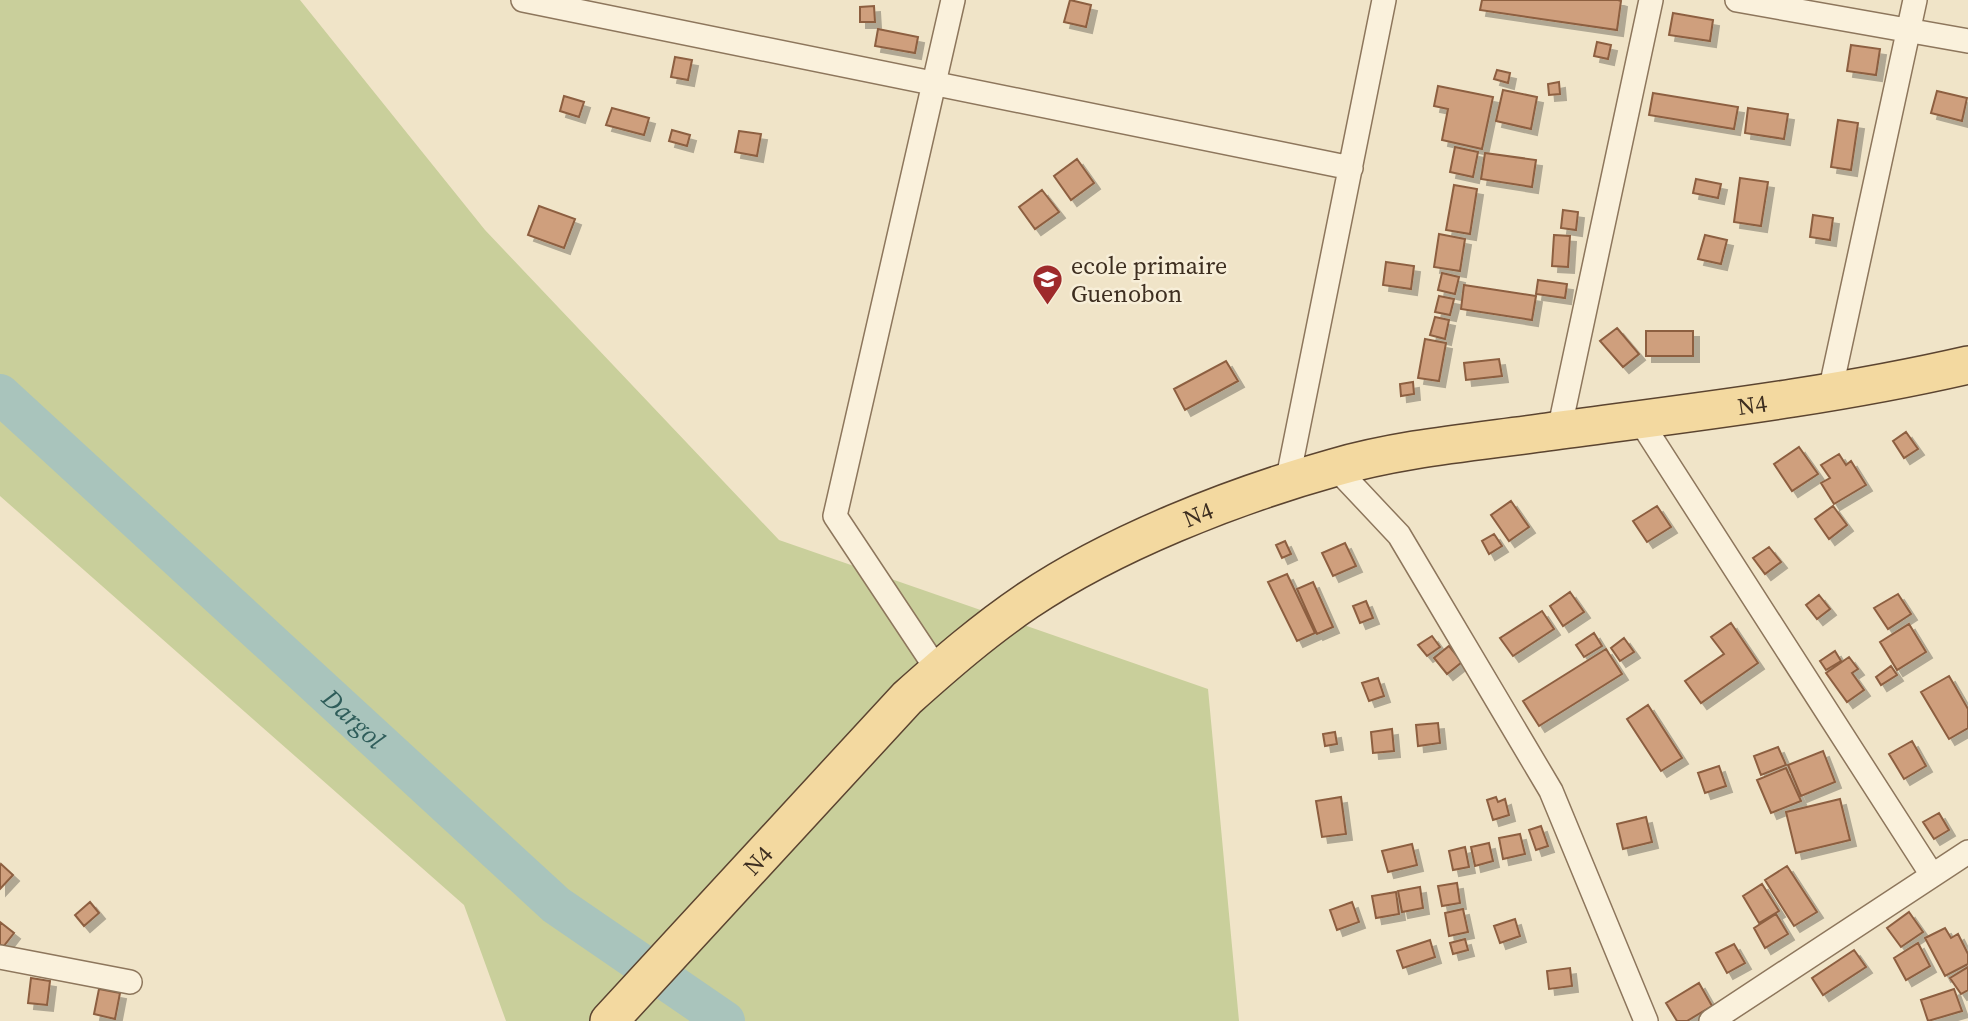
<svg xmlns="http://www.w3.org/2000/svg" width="1968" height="1021" viewBox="0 0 1968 1021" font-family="'Source Serif 4',serif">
<defs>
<filter id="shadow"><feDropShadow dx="6" dy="6" stdDeviation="0" flood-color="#0004"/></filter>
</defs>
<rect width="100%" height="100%" fill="#f0e4c8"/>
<!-- green -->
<path fill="#c9cf9b" d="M0 0H300L485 230 779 540 1208 689 1239 1021H506L464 905 0 496Z"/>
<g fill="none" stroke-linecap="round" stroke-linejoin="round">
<!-- river -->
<path stroke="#a9c4bc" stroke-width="40" id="s1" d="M0 394 556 905 725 1021"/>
</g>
<!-- building -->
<path fill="#cf9f7d" stroke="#8d5f41" stroke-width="2" filter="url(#shadow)" d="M1070 0 1091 5 1086 27 1064 22Z
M1482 0H1618L1621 1 1617 30 1480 10Z
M874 6 875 22H860V7Z
M1673 13 1713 20 1710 41 1669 35Z
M878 29 918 37 915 53 875 46Z
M1597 42 1611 45 1608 59 1594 56Z
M1851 45 1880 49 1876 75 1847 71Z
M675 57 692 60 688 80 671 77Z
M1497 70 1510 73 1508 83 1494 79Z
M1559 82 1560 94 1549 95 1548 84Z
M1438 86 1493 97 1482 149 1442 140 1448 109 1434 106Z
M1503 90 1537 97 1531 129 1496 121Z
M1937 91 1967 98 1962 121 1931 113Z
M1653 93 1738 107 1734 129 1649 115Z
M564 96 584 102 579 117 560 111Z
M612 108 649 118 644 135 606 125Z
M1748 108 1788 114 1784 139 1745 133Z
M1838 120 1858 123 1851 170 1831 167Z
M672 130 690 135 687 146 669 141Z
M739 131 761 134 757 156 735 152Z
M1455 147 1478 152 1473 177 1450 172Z
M1485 153 1536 160 1532 187 1481 179Z
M1077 159 1094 183 1071 200 1054 176Z
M1740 178 1768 182 1761 226 1734 222Z
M1696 179 1721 184 1718 198 1693 193Z
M1454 185 1477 189 1470 234 1446 230Z
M1042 190 1059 212 1035 229 1019 207Z
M539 206 575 219 564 248 528 235Z
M1563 210 1578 212 1576 230 1561 228Z
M1813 215 1833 218 1830 240 1810 237Z
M1439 234 1465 239 1460 271 1434 267Z
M1554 235 1570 236 1568 267 1552 266Z
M1705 235 1727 240 1721 264 1698 259Z
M1386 262 1414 266 1411 289 1383 285Z
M1442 273 1459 277 1455 294 1438 290Z
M1538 280 1567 284 1565 298 1536 294Z
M1464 285 1536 296 1532 320 1461 309Z
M1439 296 1454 299 1450 315 1435 312Z
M1435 317 1449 320 1445 339 1430 335Z
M1617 328 1639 354 1623 367 1600 341Z
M1646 331H1693V356H1646Z
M1425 339 1446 343 1439 381 1418 378Z
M1499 359 1502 376 1466 380 1464 363Z
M1226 361 1238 381 1185 410 1174 389Z
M1413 382 1414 394 1401 396 1400 384Z
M1906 432 1918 449 1904 458 1893 441Z
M1799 447 1818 474 1792 491 1774 464Z
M1839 454 1846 465 1851 461 1866 485 1834 504 1821 483 1830 478 1821 465Z
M1511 501 1529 527 1509 541 1491 515Z
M1657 506 1671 527 1647 542 1633 521Z
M1833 506 1847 525 1829 539 1815 519Z
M1494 534 1502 546 1489 554 1482 541Z
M1285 541 1291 554 1282 558 1276 545Z
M1345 543 1356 566 1333 576 1322 553Z
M1769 547 1781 562 1765 574 1753 558Z
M1287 574 1315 633 1297 641 1268 582Z
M1313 582 1333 627 1317 634 1297 589Z
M1570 592 1584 612 1563 626 1550 606Z
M1898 594 1911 614 1888 629 1874 608Z
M1819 595 1830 609 1817 619 1806 605Z
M1366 601 1373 618 1360 623 1353 606Z
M1542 611 1554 629 1513 656 1500 638Z
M1731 623 1758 663 1701 703 1685 681 1724 654 1711 637Z
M1909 624 1926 652 1897 670 1880 642Z
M1594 633 1602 646 1584 657 1576 645Z
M1432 636 1440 647 1427 656 1418 645Z
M1624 638 1634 652 1620 661 1611 648Z
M1449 646 1462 662 1447 674 1434 658Z
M1606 649 1622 674 1539 726 1523 701Z
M1835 651 1841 661 1826 670 1820 661Z
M1849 657 1858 669 1852 673 1864 690 1847 702 1826 673Z
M1891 666 1897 675 1881 685 1876 677Z
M1949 676 1968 709V728L1949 739 1921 692Z
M1378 678 1384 696 1369 701 1362 683Z
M1648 705 1682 758 1661 771 1627 719Z
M1438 723 1440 743 1418 746 1416 725Z
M1392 729 1394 751 1373 753 1371 732Z
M1335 732 1337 744 1325 746 1323 734Z
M1912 741 1926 766 1904 779 1889 754Z
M1778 747 1786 765 1761 775 1754 756Z
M1823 751 1835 782 1801 796 1788 765Z
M1719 766 1726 786 1705 793 1698 773Z
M1786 768 1801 801 1771 813 1757 780Z
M1341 797 1346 834 1322 837 1316 801Z
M1496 797 1498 802 1505 799 1509 815 1493 820 1487 800Z
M1840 799 1850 840 1796 853 1786 812Z
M1939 813 1949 830 1934 839 1923 822Z
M1646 817 1652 842 1623 849 1617 824Z
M1541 826 1548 846 1536 850 1529 830Z
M1520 834 1525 854 1503 859 1499 838Z
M1489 843 1493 861 1475 866 1471 847Z
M1412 844 1417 865 1388 872 1382 851Z
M1465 847 1469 867 1453 870 1449 851Z
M1 864 13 875 0 889V866Z
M1787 866 1817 912 1794 926 1765 880Z
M1457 883 1460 903 1442 906 1438 886Z
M1762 884 1779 911 1759 923 1743 896Z
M1420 887 1423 908 1402 912 1398 891Z
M1396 892 1399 914 1376 918 1372 896Z
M90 902 99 913 84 926 75 915Z
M1352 902 1359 922 1337 930 1330 910Z
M1463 909 1468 932 1449 936 1445 913Z
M1909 912 1923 932 1901 947 1887 928Z
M1776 914 1788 934 1765 948 1754 928Z
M1515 919 1520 936 1500 943 1494 926Z
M0 922 14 933 3 947 0 944Z
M1945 928 1951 938 1958 934 1968 954V964L1945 976 1925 938Z
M1465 939 1468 950 1453 954 1450 943Z
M1430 940 1435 957 1403 968 1397 951Z
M1918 943 1930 966 1906 980 1894 958Z
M1734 944 1745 963 1727 973 1716 953Z
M1854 950 1866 967 1823 995 1812 978Z
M1968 967V990L1961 994 1950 978Z
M1570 968 1572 986 1549 989 1547 971Z
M31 978 50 981 47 1005 28 1003Z
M1699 983 1712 1006 1687 1021H1677L1666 1003Z
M99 989 120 993 115 1019 94 1014Z
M1954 989 1962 1011 1928 1021 1921 1000Z"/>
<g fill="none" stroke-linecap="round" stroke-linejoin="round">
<defs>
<path id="minor" d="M523 0 1351 168
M1737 0 1968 41
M1830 392 1915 0
M1639 419 1932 875
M1559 431 1651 0
M1335 467 1399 535 1551 791 1646 1021
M1287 483 1384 0
M938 671 835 516 953 0
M0 957 130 982
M1711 1021 1968 852"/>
<g id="primary">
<path id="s2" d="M609 1021 907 698C945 664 984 630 1027 601 1113 543 1233 496 1333 468 1402 448 1476 442 1547 432 1687 413 1829 397 1968 365"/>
</g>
</defs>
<!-- minor casing -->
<use href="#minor" stroke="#8d765c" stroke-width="26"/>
<!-- primary casing -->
<use href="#primary" stroke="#5b4430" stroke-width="40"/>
<!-- minor -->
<use href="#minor" stroke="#faf1dc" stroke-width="23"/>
<!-- primary -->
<use href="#primary" stroke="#f3d9a0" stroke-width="37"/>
</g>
<!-- icons -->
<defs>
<symbol id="school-pin" viewBox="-11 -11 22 30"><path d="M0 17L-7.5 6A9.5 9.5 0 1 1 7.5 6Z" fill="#9e2a2b" stroke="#f7eed8"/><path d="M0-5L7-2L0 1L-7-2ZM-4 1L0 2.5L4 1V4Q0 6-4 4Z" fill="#fff"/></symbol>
</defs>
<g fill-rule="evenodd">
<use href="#school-pin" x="1030" y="262" width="35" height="47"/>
</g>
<g text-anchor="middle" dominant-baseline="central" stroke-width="5" stroke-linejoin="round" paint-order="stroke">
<!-- poi labels -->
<g font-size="24" fill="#3d2e20" stroke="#f7eed8" text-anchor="start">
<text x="1071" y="265">ecole primaire<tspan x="1071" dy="28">Guenobon</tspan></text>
</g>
<!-- street labels -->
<g font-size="24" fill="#3d2e20" stroke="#f7eed8">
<text stroke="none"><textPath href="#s2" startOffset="1353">N4</textPath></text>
<text stroke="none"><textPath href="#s2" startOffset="786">N4</textPath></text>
<text stroke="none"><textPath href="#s2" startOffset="219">N4</textPath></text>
</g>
<!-- water labels -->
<g font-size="26" font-style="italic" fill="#2f5d5a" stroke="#f7eed8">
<text stroke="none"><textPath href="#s1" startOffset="480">Dargol</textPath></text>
</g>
</g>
</svg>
